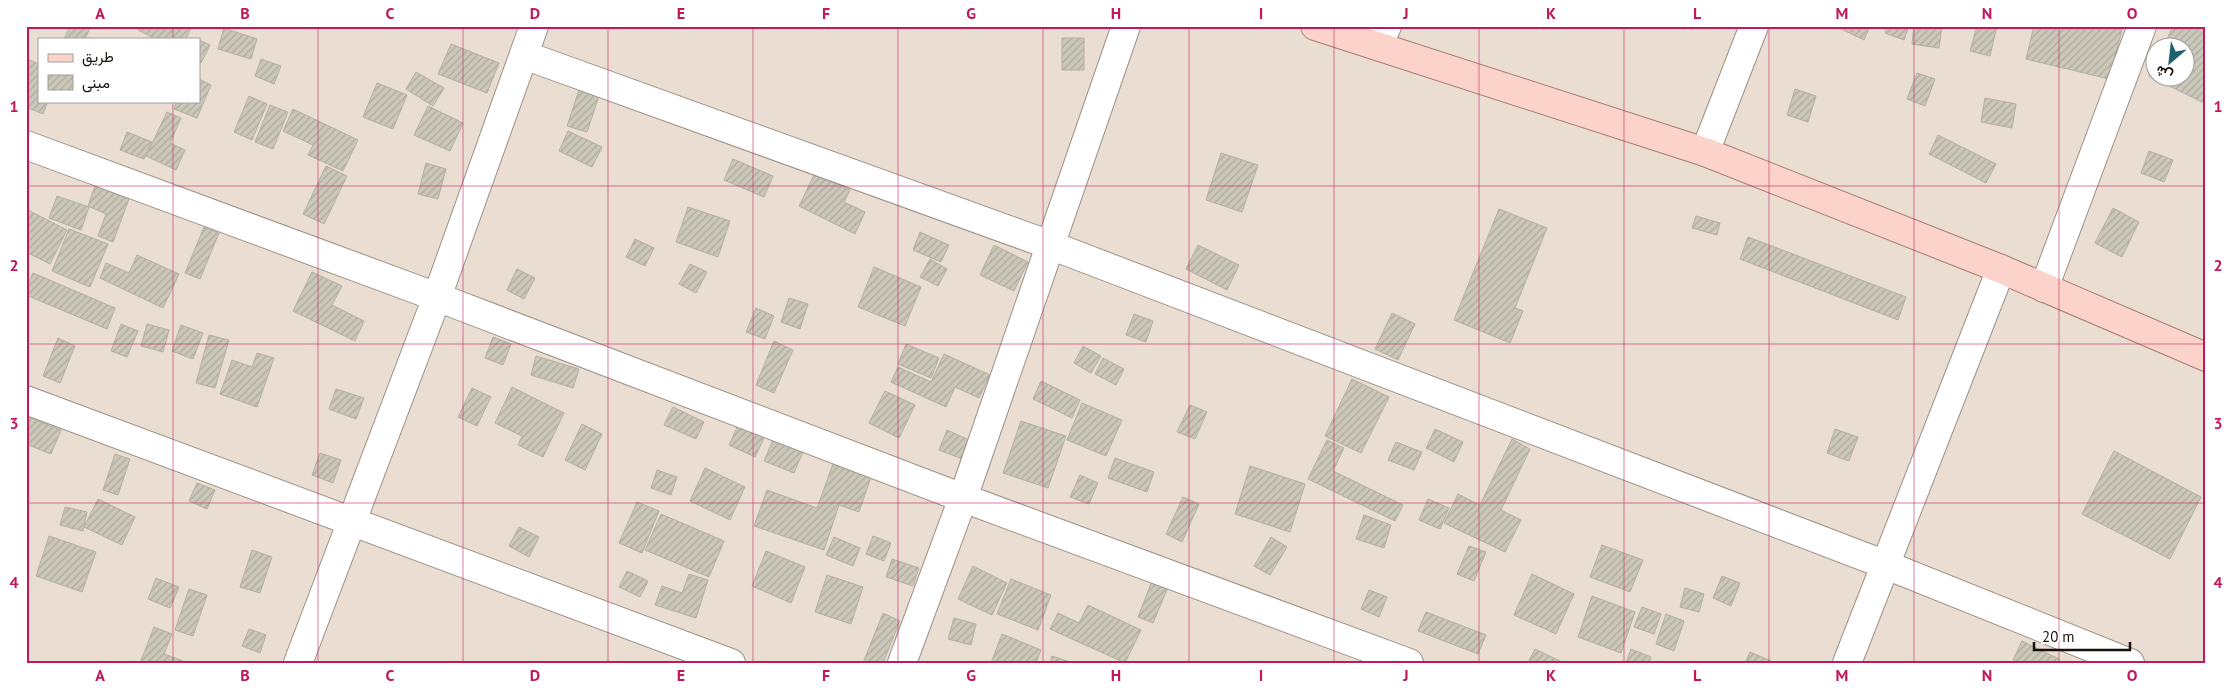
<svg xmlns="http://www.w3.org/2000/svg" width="2232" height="689" viewBox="0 0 2232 689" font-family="'PT Sans',Vazirmatn,sans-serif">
<defs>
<pattern id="building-hatch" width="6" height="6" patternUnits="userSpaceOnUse" patternTransform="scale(1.25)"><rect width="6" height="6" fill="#cbc7b9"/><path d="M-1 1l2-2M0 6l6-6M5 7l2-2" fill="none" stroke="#adaa9e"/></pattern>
</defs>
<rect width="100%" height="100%" fill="#eaddd2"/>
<!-- building -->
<path fill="url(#building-hatch)" stroke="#b3afa1" d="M70 26H88L90 28 85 39H64Z
M140 26H192L186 39H155L138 30Z
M1835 26H1870L1864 40Z
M1887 26H1909L1904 40 1885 33Z
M1914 26H1942L1939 48 1912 44Z
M1977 26H1997L1990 56 1970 51Z
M2034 26H2105L2122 30 2109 79 2026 59Z
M2173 26H2206V104L2149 76 2154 64V78H2184V48H2163Z
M224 28 257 39 251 59 218 49Z
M1062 38H1084V70H1062Z
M199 40 210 45 201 63 199 62Z
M451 44 499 63 487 93 438 74Z
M27 59 39 64V101H48L43 114 26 107Z
M261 59 281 66 274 84 255 76Z
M416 72 444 88 433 106 406 89Z
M1917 73 1935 79 1925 106 1907 99Z
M199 79 211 85 197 118 174 109 177 101H199Z
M377 83 407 95 393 129 363 117Z
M1795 89 1816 96 1808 122 1787 115Z
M579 90 599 96 587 132 567 126Z
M249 96 267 104 252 140 234 132Z
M1985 98 2016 104 2012 128 1981 122Z
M270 105 288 112 273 149 255 142Z
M428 106 463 123 450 151 414 135Z
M293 109 358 140 343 171 308 155 313 145 283 131Z
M167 112 181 118 170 143 185 150 176 170 146 156Z
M568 131 602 147 592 167 559 151Z
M127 132 152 142 144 159 120 150Z
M1938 135 1996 164 1986 183 1929 154Z
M2149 151 2173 160 2164 182 2141 173Z
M1221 153 1258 165 1242 212 1206 200Z
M733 159 773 176 764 197 724 180Z
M426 163 446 169 438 199 418 194Z
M326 166 347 176 324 224 303 214Z
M815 173 850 190 844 202 865 212 855 234 799 206Z
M95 186 129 199 113 242 98 236 106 214 88 206Z
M57 196 89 207 81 230 49 218Z
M688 207 730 221 718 257 676 242Z
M2113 208 2139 222 2122 257 2095 243Z
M26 209 67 230 50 264 26 252Z
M1499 209 1547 228 1515 308 1523 311 1510 343 1454 320Z
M1696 216 1720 223 1717 235 1692 228Z
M204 227 219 233 200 279 185 273Z
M69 229 108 244 90 287 52 271Z
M920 232 949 245 941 262 913 250Z
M1748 237 1906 297 1898 320 1740 259Z
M635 239 654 248 645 266 626 257Z
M994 245 1028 262 1014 291 980 275Z
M1198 245 1239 265 1227 290 1186 269Z
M137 255 179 274 163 308 100 278 106 263 129 273Z
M930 259 947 269 938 286 920 277Z
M690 264 707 272 696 293 679 284Z
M874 267 921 287 905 326 858 307Z
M517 269 535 278 524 299 507 290Z
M312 272 342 286 332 305 364 321 355 341 293 311Z
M33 273 115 308 107 329 26 295V289Z
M789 298 808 304 800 329 781 322Z
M756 308 774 316 765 339 746 332Z
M1392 313 1415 324 1398 360 1375 349Z
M1134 314 1153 321 1146 342 1126 335Z
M121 324 138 331 127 357 111 351Z
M147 324 169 330 163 352 141 346Z
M181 325 203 333 193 359 172 351Z
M209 335 229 340 215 388 196 383Z
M493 337 511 344 503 365 485 358Z
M58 338 75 346 60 383 43 376Z
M774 341 793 350 774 393 756 385Z
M906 344 939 358 931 378 898 364Z
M1083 346 1101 356 1091 373 1074 363Z
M257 353 274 358 257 407 220 394 232 360 252 367Z
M944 354 990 375 979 398 955 387 946 407 891 382 898 367 931 382Z
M536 356 579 369 573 388 531 375Z
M1103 358 1124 369 1116 385 1095 374Z
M1352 379 1389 397 1361 453 1325 436Z
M1041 381 1080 400 1072 418 1033 399Z
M512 387 564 413 543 457 518 445 522 436 495 423Z
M472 388 491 397 477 426 458 417Z
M336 389 364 398 356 419 329 409Z
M885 391 915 405 899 438 869 423Z
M1082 403 1122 420 1106 456 1067 440Z
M1190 405 1207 412 1195 439 1177 432Z
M673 407 704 422 696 439 664 425Z
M26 416 61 430 51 454 26 444Z
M1021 421 1066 436 1048 488 1003 473Z
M739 423 765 436 755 457 729 445Z
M582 424 602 434 585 470 565 460Z
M1435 429 1463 442 1454 462 1426 448Z
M1835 429 1858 437 1849 461 1827 453Z
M947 430 978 444 970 462 939 450Z
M1512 439 1530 449 1501 510 1521 520 1505 552 1444 523 1458 494 1480 505Z
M773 440 803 452 794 473 764 461Z
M1327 440 1344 448 1333 471 1403 505 1395 521 1308 479Z
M1396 442 1422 452 1414 470 1388 460Z
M2114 451 2201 497 2170 559 2082 514Z
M320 453 341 460 333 483 312 475Z
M115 454 130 459 118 495 103 490Z
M1115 458 1154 472 1147 492 1108 478Z
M833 464 871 477 859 512 839 505 824 550 754 526 767 490 817 508Z
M1250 466 1305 484 1290 532 1235 514Z
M705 468 745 487 730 520 690 501Z
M657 470 677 477 671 495 651 488Z
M1080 475 1098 483 1089 504 1070 497Z
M197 483 215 490 207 509 189 501Z
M1183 497 1199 504 1182 542 1166 534Z
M98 499 135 517 122 545 84 527Z
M1428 499 1449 508 1440 529 1419 520Z
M637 502 659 511 642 553 619 543Z
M65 507 87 512 83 531 60 525Z
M661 514 724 541 709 577 645 550Z
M1364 515 1391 525 1384 548 1356 539Z
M519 527 539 537 529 557 509 546Z
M49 536 96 552 82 592 36 576Z
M873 536 891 543 884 561 866 554Z
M834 537 860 548 853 566 826 555Z
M1271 537 1287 547 1270 575 1254 566Z
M1602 545 1643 560 1630 592 1590 577Z
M1469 546 1486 552 1474 581 1457 574Z
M252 550 272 557 260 593 240 587Z
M766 551 805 567 791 603 752 586Z
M892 559 919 568 913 586 886 577Z
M973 566 1007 583 992 615 958 599Z
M627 571 648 581 640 597 619 587Z
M689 574 708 580 696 618 655 605 662 586 682 593Z
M1532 574 1574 594 1556 634 1514 615Z
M827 575 863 587 851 624 815 612Z
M1722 576 1740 583 1731 606 1713 598Z
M156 578 179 587 170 608 148 599Z
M1011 579 1051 595 1038 630 997 614Z
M1152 581 1168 587 1153 623 1138 617Z
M1685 588 1704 594 1699 612 1680 607Z
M189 589 207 595 193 636 175 630Z
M1369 590 1387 597 1379 617 1361 609Z
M1592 596 1635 612 1621 653 1578 637Z
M1088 605 1141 630 1125 663 1050 629 1058 613 1079 623Z
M1642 607 1661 614 1654 634 1634 627Z
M1426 612 1486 635 1478 654 1418 631Z
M883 613 900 621 883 663H863Z
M1666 614 1684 621 1674 651 1656 644Z
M954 618 976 624 971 645 948 639Z
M154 627 172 634 164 654 183 661 182 663H140Z
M249 629 266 635 260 653 242 646Z
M1002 634 1041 650 1036 663H991Z
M2022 641 2059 659 2058 663H2019L2013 660Z
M1535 649 1564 663H1528Z
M1631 649 1651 657 1649 663H1626Z
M1750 652 1771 661 1770 663H1745Z
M1052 656 1073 663H1050Z"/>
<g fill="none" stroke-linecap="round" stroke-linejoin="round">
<defs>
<path id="minor" d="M1378 46 1387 26
M524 55 1050 245 1886 565 2130 663
M26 145 437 297 963 498 1409 663
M1705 152 1754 26
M2044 288 2142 26
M26 400 731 663
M298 663 437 297 534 26
M902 663 963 498 1126 26
M1847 663 2001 269"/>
<path id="major" d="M1315 26 1705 152 2001 269 2206 357"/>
</defs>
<!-- minor casing -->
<use href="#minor" stroke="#9d9187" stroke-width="30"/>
<!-- major casing -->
<use href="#major" stroke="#a97c70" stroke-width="30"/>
<!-- minor -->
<use href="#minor" stroke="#fff" stroke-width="28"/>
<!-- major -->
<use href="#major" stroke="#fbd3ca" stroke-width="28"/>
</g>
<!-- grid -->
<path fill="none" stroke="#c2185b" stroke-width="1" stroke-opacity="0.55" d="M173 26V39M318 26V663M463 26V663M608 26V663M753 26V663M898 26V663M1043 26V663M1189 26V663M1334 26V663M1479 26V663M1624 26V663M1769 26V663M1914 26V663M2059 26V663M173 101V663M26 186H2206M26 344H2206M26 503H2206"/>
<!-- border -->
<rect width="2232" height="689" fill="none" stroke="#ffffff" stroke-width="55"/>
<!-- legend -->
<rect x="38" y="38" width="162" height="65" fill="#ffffff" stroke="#a1a09e"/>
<rect x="48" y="54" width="25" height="8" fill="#fbd3ca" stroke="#a1a09e"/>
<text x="82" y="62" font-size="15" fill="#15110d">طريق</text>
<rect x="48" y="75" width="25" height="15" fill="url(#building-hatch)" stroke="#a1a09e"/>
<text x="82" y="88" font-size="15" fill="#15110d">مبنى</text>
<!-- north arrow -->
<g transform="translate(2170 62) rotate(208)"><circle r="24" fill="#ffffff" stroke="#a1a09e"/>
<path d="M0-4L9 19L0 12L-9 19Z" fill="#1c6372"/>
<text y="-8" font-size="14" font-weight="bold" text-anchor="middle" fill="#15110d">ش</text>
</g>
<!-- scale -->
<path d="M2034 642v8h96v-8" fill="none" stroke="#15110d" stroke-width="2.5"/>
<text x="2042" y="642" font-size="15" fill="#15110d" stroke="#ffffff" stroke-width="4" paint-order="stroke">20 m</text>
<rect x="28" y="28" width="2176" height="634" fill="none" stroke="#c2185b" stroke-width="2"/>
<g font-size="16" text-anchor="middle" font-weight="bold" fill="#c2185b">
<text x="100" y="19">A</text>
<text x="245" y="19">B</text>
<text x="390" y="19">C</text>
<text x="535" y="19">D</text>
<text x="681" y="19">E</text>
<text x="826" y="19">F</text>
<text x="971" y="19">G</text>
<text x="1116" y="19">H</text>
<text x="1261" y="19">I</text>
<text x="1406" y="19">J</text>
<text x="1551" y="19">K</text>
<text x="1697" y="19">L</text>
<text x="1842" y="19">M</text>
<text x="1987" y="19">N</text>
<text x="2132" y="19">O</text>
<text x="14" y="112">1</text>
<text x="2218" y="112">1</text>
<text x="14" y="271">2</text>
<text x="2218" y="271">2</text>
<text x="14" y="429">3</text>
<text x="2218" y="429">3</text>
<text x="14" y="588">4</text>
<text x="2218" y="588">4</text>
<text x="100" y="681">A</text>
<text x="245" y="681">B</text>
<text x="390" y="681">C</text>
<text x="535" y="681">D</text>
<text x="681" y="681">E</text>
<text x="826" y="681">F</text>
<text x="971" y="681">G</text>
<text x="1116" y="681">H</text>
<text x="1261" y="681">I</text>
<text x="1406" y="681">J</text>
<text x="1551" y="681">K</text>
<text x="1697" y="681">L</text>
<text x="1842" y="681">M</text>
<text x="1987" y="681">N</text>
<text x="2132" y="681">O</text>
</g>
</svg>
